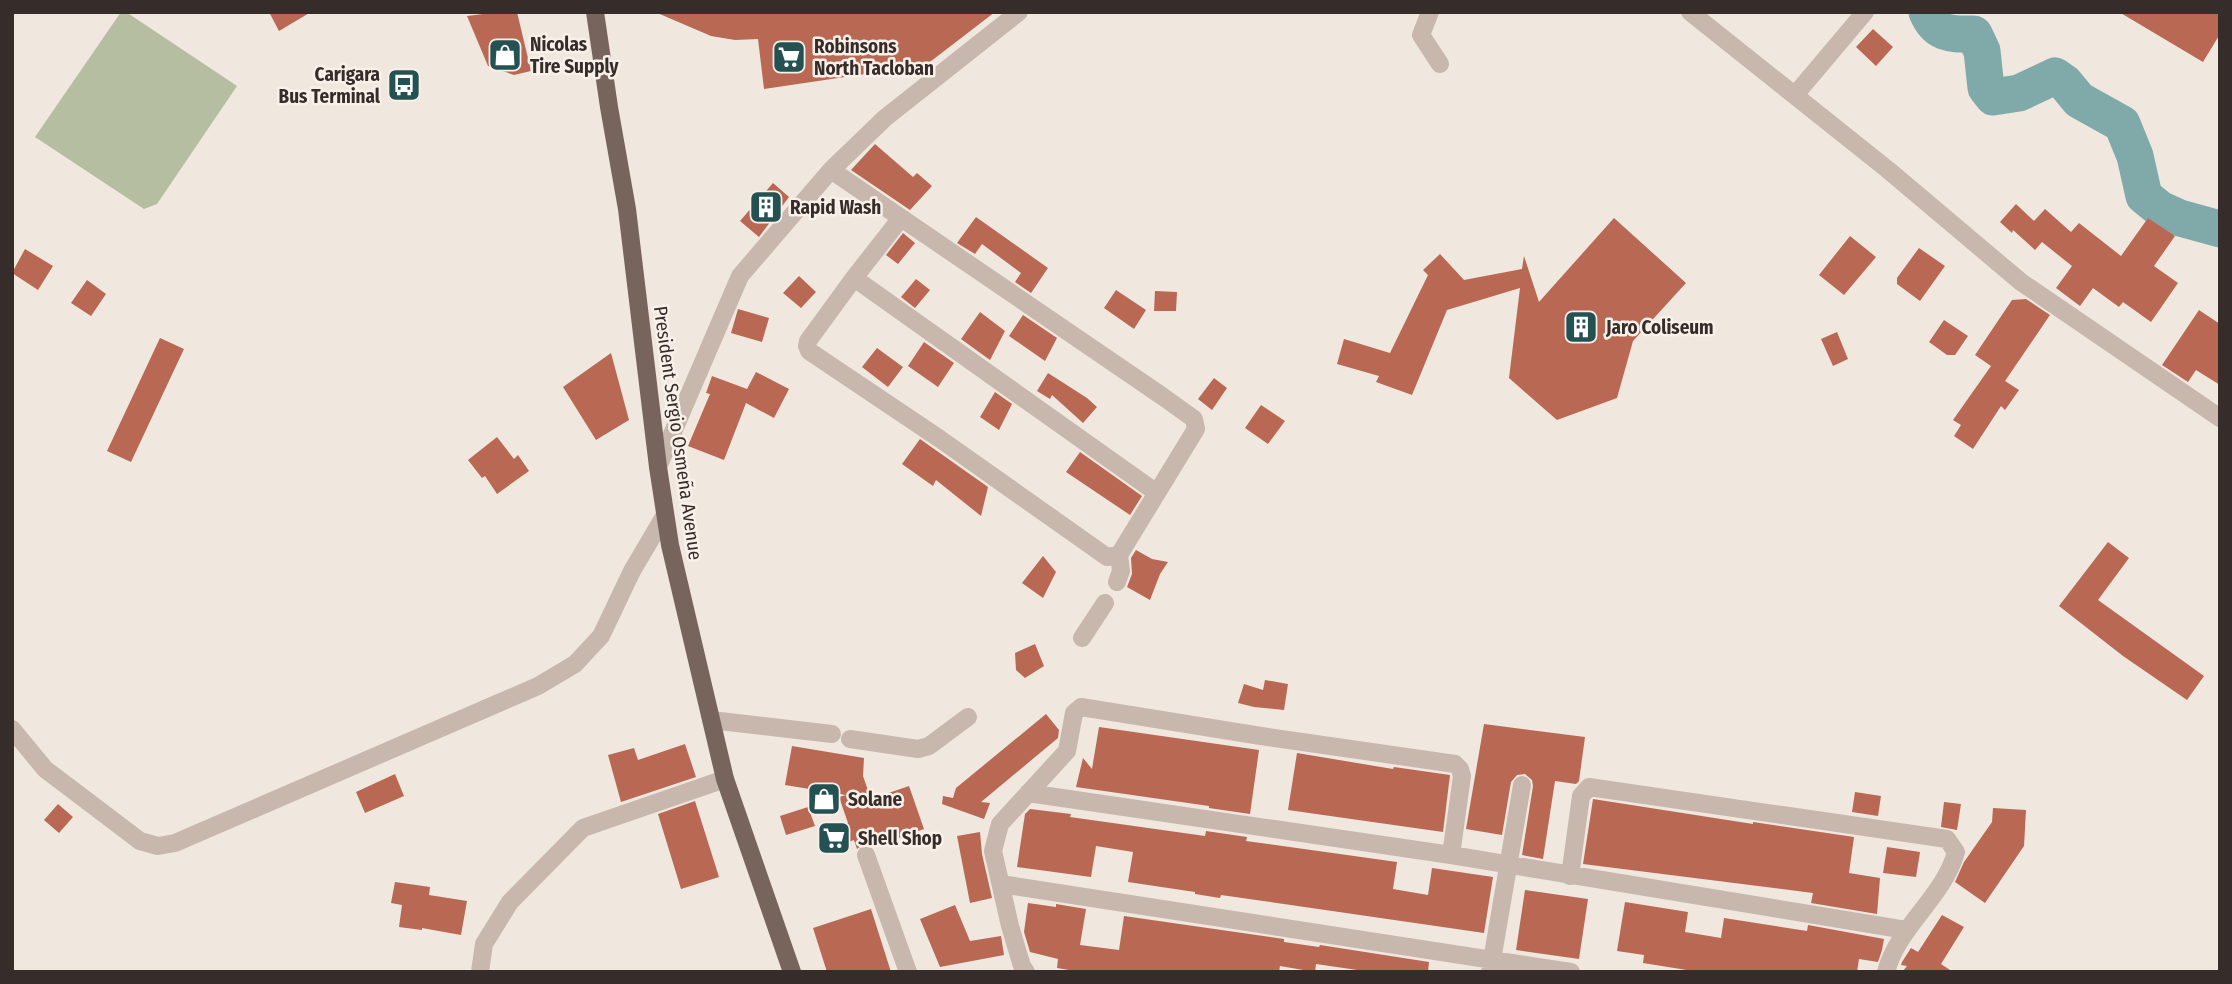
<svg xmlns="http://www.w3.org/2000/svg" width="2232" height="984" viewBox="0 0 2232 984" font-family="'Fira Sans Condensed',sans-serif">
<rect width="100%" height="100%" fill="#f0e7df"/>
<!-- green -->
<path fill="#b5bea0" d="M121 12H126L237 86 157 204 144 209 35 137Z"/>
<g fill="none" stroke-linecap="round" stroke-linejoin="round">
<!-- river -->
<path stroke="#80aaaa" stroke-width="37" d="M1927 12C1937 36 1952 34 1974 34L1982 51 1986 88 1993 97 2019 93 2055 76 2065 83 2079 100 2122 124 2135 156 2144 196 2160 209 2180 218 2220 229"/>
</g>
<!-- building -->
<path fill="#b96854" d="M269 12H311L279 31Z
M499 12H517L531 71 514 75 488 66 467 16Z
M655 12H995L926 65 764 89 758 39 735 40 711 36Z
M2119 12H2220V34L2203 62Z
M1873 29 1893 47 1876 66 1856 47Z
M875 144 913 177 917 173 932 186 910 210 851 170Z
M773 183 789 197 759 237 740 221Z
M2016 204 2034 221 2045 209 2071 232 2079 223 2121 256 2148 218 2175 236 2154 266 2178 283 2151 322 2123 302 2119 307 2093 288 2080 306 2056 288 2072 266 2042 242 2035 250 2013 230 2012 233 2000 222Z
M976 217 1048 268 1031 293 1015 282 1021 273 982 244 975 254 957 243Z
M1614 218 1686 283 1633 341 1617 398 1557 420 1509 378 1520 288 1447 310 1412 395 1376 382 1379 376 1337 364 1344 339 1390 353 1428 275 1423 270 1440 254 1464 280 1522 269 1524 256 1539 302Z
M903 233 915 243 898 264 886 255Z
M1850 236 1876 257 1844 295 1819 275Z
M1919 248 1945 266 1920 301 1897 284V278Z
M25 249 53 266 38 290 12 273Z
M799 276 816 292 801 308 783 293Z
M916 279 930 290 915 308 901 297Z
M87 280 106 294 91 316 71 303Z
M1116 290 1146 310 1134 329 1104 308Z
M1155 291 1177 292 1176 311H1154Z
M2026 299 2050 315 2005 381 2019 390 2005 410 2001 406 1973 449 1954 436 1961 425 1953 420 1991 366 1975 355 2012 300Z
M738 309 769 318 762 342 731 333Z
M2199 310 2220 324V385L2196 370 2188 382 2162 365Z
M980 312 1005 331 990 360 961 339Z
M1023 315 1057 338 1045 361 1009 336Z
M1944 320 1968 336 1955 355H1947L1929 342Z
M1837 332 1848 359 1833 366 1821 339Z
M160 338 184 349 131 462 107 451Z
M924 342 954 363 938 387 908 366Z
M877 348 903 367 888 387 862 367Z
M611 353 629 420 596 440 563 387Z
M756 372 789 389 774 418 746 403 724 460 688 446 710 394 706 393 712 376 747 389Z
M1048 373 1087 398 1097 407 1083 423 1052 395 1050 399 1037 391Z
M1214 378 1227 388 1212 410 1198 399Z
M995 392 1012 404 999 430 980 417Z
M1261 405 1285 421 1268 444 1245 428Z
M497 437 514 459 518 455 529 471 497 494 485 476 482 478 468 460Z
M920 439 988 487 981 516 936 480 933 486 902 464Z
M1080 452 1142 496 1130 515 1066 472Z
M2108 542 2129 558 2098 600 2204 676 2187 700 2123 656 2059 606Z
M1136 550 1152 559 1168 562 1160 574 1150 600 1127 587 1132 574 1131 558Z
M1043 556 1056 572 1043 598 1022 583Z
M1035 644 1044 666 1025 678 1016 670 1015 653Z
M1265 680 1288 684 1284 710 1254 707 1238 703 1244 684 1263 690Z
M1046 714 1059 730 1058 738 981 802 990 803 984 819 942 804 943 796 953 798 956 788Z
M1484 724 1585 737 1579 781 1576 784 1555 781 1543 859 1522 855 1533 786 1532 780 1525 774 1517 775 1511 782 1502 835 1466 829Z
M1099 727 1259 750 1250 814 1209 808V806L1076 787 1083 758 1092 769Z
M685 744 696 777 621 802 608 755 634 748 638 760Z
M792 746 864 758 863 776 871 799 909 786 924 829 874 847 863 844 857 849 854 840 840 845 835 827 848 823 839 797 846 795 785 785Z
M1297 753 1393 769 1394 767 1450 775 1443 832 1288 810Z
M395 774 404 796 365 813 356 792Z
M1855 792 1881 796 1878 816 1852 812Z
M1593 799 1753 824V822L1854 837 1849 873 1880 878 1877 914 1811 903 1813 893 1583 864Z
M695 801 719 877 681 889 658 814Z
M1944 802 1961 804 1957 830 1941 827Z
M58 804 73 817 59 833 44 820Z
M808 807 815 826 786 835 780 816Z
M1993 808 2026 810 2024 846 1985 903 1955 882 1964 862 1992 822Z
M1030 809 1071 814 1070 817 1205 836 1206 831 1247 837 1246 841 1397 862 1393 889 1428 895 1432 868 1493 877 1484 933 1221 895 1220 898 1195 894V892L1128 882 1133 852 1096 846 1091 877 1017 867 1025 814Z
M980 832 982 854 992 898 970 903 957 836Z
M1887 847 1920 852 1916 877 1883 873Z
M395 882 430 887 429 895 467 901 461 935 422 928V930L399 927 402 905 391 903Z
M1525 890 1588 899 1579 959 1516 950Z
M1625 902 1688 912 1685 932 1721 938 1724 918 1807 931 1808 925 1884 939 1882 950 1878 962 1859 959 1857 972H1699L1643 963 1644 955 1617 951Z
M1028 903 1056 907V904L1086 909 1080 945 1119 950 1124 916 1284 939V942L1319 947 1320 945 1429 962 1428 972H1371L1316 964 1315 972 1280 966 1279 972H1081L1057 968 1058 959 1030 952 1024 932Z
M955 905 970 941 1001 936 1004 955 940 967 920 919Z
M871 909 891 972H827L813 928Z
M1942 915 1964 927 1941 964 1953 972H1902L1907 966 1901 965 1902 962 1911 948 1918 952Z"/>
<g fill="none" stroke-linecap="round" stroke-linejoin="round">
<!-- minor -->
<path stroke="#c7b7ac" stroke-width="18" d="M1430 12 1421 35 1440 64
M1690 12 1887 169 2021 282 2220 418
M1795 95 1865 12
M831 170 1162 396 1194 419 1196 429 1119 555 1107 557 940 439 809 351 807 346 808 341 854 278 901 218
M854 278 1157 493
M658 467 740 276 831 170 885 118 1019 12
M1117 582 1121 571 1119 555
M1082 638 1105 603
M711 720 832 734
M12 729 45 769 140 841 158 846 175 843 538 686 575 664 601 636 632 571 665 515
M850 739 918 749 929 746 968 717
M1028 793 1451 855 1906 930
M866 855 908 972
M1570 876 1581 796 1589 787 1947 839 1956 852C1944 897 1898 926 1886 972
M1001 884 1571 972
M480 972 484 944 510 902 583 828 725 779
M1026 972 1022 966 1010 926 993 851 1000 824 1067 751 1074 713 1081 707 1261 736 1455 764 1460 769 1462 776 1451 855
M1490 972 1522 785"/>
<!-- major -->
<path stroke="#76645d" stroke-width="18" d="M595 12 609 107 627 209 658 467 670 545 725 779 792 972"/>
</g>
<!-- icons -->
<defs>
<symbol id="shop-square" viewBox="-11 -11 22 22"><rect x="-9" y="-9" width="18" height="18" rx="4" fill="#245253" stroke="#f8f1ea"/><path d="M-5-2.5h2.3a2.7 3.5 0 0 1 5.4 0H5L5.5 6h-11ZM-1.5-2.5h3a1.5 2.3 0 0 0-3 0Z" fill="#fff"/></symbol>
<symbol id="supermarket-square" viewBox="-11 -11 22 22"><rect x="-9" y="-9" width="18" height="18" rx="4" fill="#245253" stroke="#f8f1ea"/><path d="M-6-5.5h2.5l.6 2H6L4.5 2H-2.5L-4.4-4H-6ZM-1.5 3.2a1.3 1.3 0 1 0 .1 0ZM3 3.2a1.3 1.3 0 1 0 .1 0Z" fill="#fff"/></symbol>
<symbol id="bus-square" viewBox="-11 -11 22 22"><rect x="-9" y="-9" width="18" height="18" rx="4" fill="#245253" stroke="#f8f1ea"/><path d="M-5-6H5V4H4V6H2V4H-2V6H-4V4H-5ZM-3.5-4V0h7V-4ZM-3.5 1.2v1.5H-2V1.2ZM2 1.2v1.5H3.5V1.2Z" fill="#fff"/></symbol>
<symbol id="building-square" viewBox="-11 -11 22 22"><rect x="-9" y="-9" width="18" height="18" rx="4" fill="#245253" stroke="#f8f1ea"/><path d="M-4-6H4V6H1V3H-1V6H-4ZM-2.5-4.3h1.7v1.8h-1.7ZM.8-4.3h1.7v1.8H.8ZM-2.5-1h1.7V.8h-1.7ZM.8-1h1.7V.8H.8Z" fill="#fff"/></symbol>
</defs>
<g fill-rule="evenodd">
<use href="#shop-square" x="486" y="36" width="38" height="38"/>
<use href="#supermarket-square" x="770" y="38" width="38" height="38"/>
<use href="#bus-square" x="385" y="66" width="38" height="38"/>
<use href="#building-square" x="747" y="188" width="38" height="38"/>
<use href="#building-square" x="1562" y="308" width="38" height="38"/>
<use href="#shop-square" x="805" y="780" width="38" height="38"/>
<use href="#supermarket-square" x="815" y="819" width="38" height="38"/>
</g>
<g text-anchor="middle" dominant-baseline="central" stroke-width="5" stroke-linejoin="round" paint-order="stroke">
<!-- poi labels -->
<g font-size="19" font-weight="bold" fill="#362d2a" stroke="#f8f1ea" text-anchor="start">
<text x="530" y="44">Nicolas<tspan x="530" dy="22">Tire Supply</tspan></text>
<text x="814" y="46">Robinsons<tspan x="814" dy="22">North Tacloban</tspan></text>
<text x="380" y="74" text-anchor="end">Carigara<tspan x="380" dy="22">Bus Terminal</tspan></text>
<text x="790" y="207">Rapid Wash</text>
<text x="1606" y="327">Jaro Coliseum</text>
<text x="848" y="799">Solane</text>
<text x="858" y="838">Shell Shop</text>
</g>
<!-- street labels -->
<g font-size="19" fill="#362d2a" stroke="#f8f1ea">
<text transform="translate(678 433) rotate(82)">President Sergio Osmeña Avenue</text>
</g>
</g>
<!-- border -->
<rect width="2232" height="984" fill="none" stroke="#362d2a" stroke-width="28"/>
</svg>
